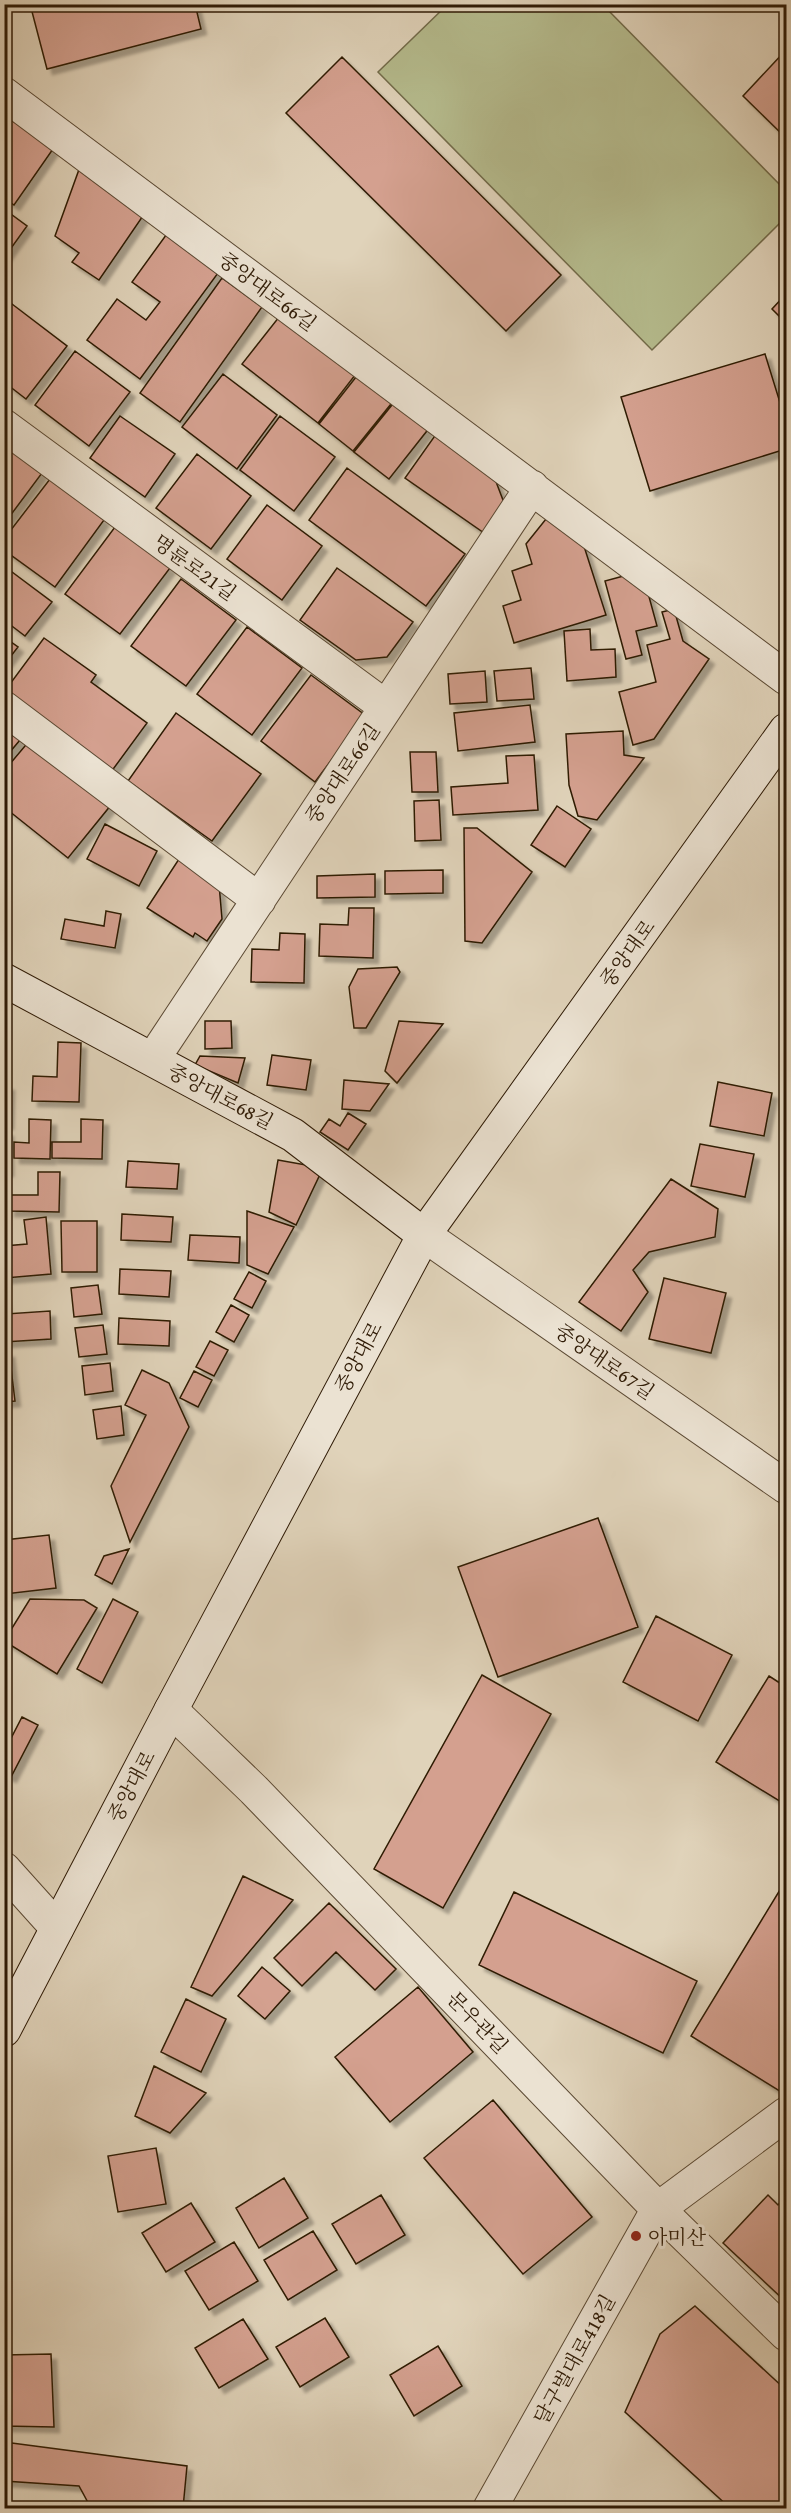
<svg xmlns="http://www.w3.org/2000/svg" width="791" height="2513" viewBox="0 0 791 2513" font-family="'Gentium Book Plus','Noto Serif KR',serif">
<defs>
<filter id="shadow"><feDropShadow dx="5.5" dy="5.5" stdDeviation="1.5" flood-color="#0004"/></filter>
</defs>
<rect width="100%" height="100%" fill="#e0d3ba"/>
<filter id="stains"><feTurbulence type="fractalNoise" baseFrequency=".00333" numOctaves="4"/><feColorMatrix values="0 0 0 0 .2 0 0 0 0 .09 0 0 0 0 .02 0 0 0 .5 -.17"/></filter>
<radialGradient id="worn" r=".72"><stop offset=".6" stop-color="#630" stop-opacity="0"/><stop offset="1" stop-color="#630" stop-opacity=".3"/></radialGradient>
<!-- park -->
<path fill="#b5bb8d" stroke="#726b4a" stroke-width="1.5" d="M447 5H603L786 191V217L652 350 378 72Z"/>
<!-- building -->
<path fill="#d4a08f" stroke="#2f1b06" stroke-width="1.5" filter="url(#shadow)" d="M30 4H195L201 29 47 69Z
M786 50V138L743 96Z
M342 57 561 275 506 331 286 113Z
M4 115 53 149 14 205 4 198Z
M81 164 147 210 99 280 72 262 79 253 55 236Z
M4 209 27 226 4 258Z
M169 231 221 269 140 379 87 340 117 299 146 320 160 302 132 282Z
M222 278 262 307 180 422 140 393Z
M786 294V323L772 309Z
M12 304 67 346 26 399 4 382V314Z
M283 312 359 370 318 423 242 364Z
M75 351 130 392 89 446 35 405Z
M765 354 786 422V449L650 491 621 397Z
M360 372 395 399 353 451 319 424Z
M223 374 277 415 237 469 182 427Z
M396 400 430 427 389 479 354 452Z
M120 416 175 454 145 497 90 458Z
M280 416 335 457 294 511 240 470Z
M439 430 490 466 506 508 487 535 405 478Z
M4 445 42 473 4 524Z
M197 454 251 496 211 549 156 508Z
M347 468 465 554 426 606 309 520Z
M50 479 104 520 55 587 4 550V539Z
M267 505 322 546 282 600 227 559Z
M550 514 582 540 606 615 514 643 503 606 521 600 512 571 532 564 526 544Z
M115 527 170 568 120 634 65 594Z
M4 566 52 602 25 636 4 620Z
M337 568 413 622 387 657 356 660 300 620Z
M642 571 657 626 636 631 642 655 626 659 605 581Z
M181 579 236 620 186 686 131 646Z
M674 609 683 641 709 659 654 739 633 745 619 692 656 682 647 645 670 639 662 612Z
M247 627 302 668 252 735 197 694Z
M590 629 591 650 615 649 616 677 567 681 564 631Z
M4 637 18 647 4 665Z
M44 638 96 675 91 682 147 723 111 772 4 692Z
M531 668 534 699 497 701 494 671Z
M485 671 487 702 450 704 448 674Z
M311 675 365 715 315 782 261 741Z
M530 705 535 742 458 751 454 713Z
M176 713 261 774 212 841 128 781Z
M4 727 20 740 4 759Z
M623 731 624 755 644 758 597 820 578 816 569 785 566 734Z
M30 740 111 805 68 858 4 807V771Z
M410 752H436L438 792H412Z
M534 755 538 810 453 815 451 787 508 783 506 756Z
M439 800 441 840 415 841 414 801Z
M557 806 591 829 565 867 531 845Z
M105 824 157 851 139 886 87 859Z
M464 828H477L532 872 482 943 465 941Z
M179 859 219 884 222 919 207 941 195 933 193 937 147 908Z
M443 870V893L385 894V871Z
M375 874V897L317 898V876Z
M349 908H374L373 958 319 956 320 924 348 925Z
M106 911 121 914 115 948 61 939 65 919 104 926Z
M280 933 305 934 304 983 251 982 252 949 279 950Z
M397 967 400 972 366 1028H354L349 987 358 969Z
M205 1021H231L232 1048 205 1049Z
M399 1021 443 1024 397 1083 385 1071Z
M58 1042 81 1043 79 1102 32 1101 33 1076 57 1077Z
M272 1055 311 1060 306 1090 267 1085Z
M200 1056 245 1058 238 1083 195 1065Z
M344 1080 389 1084 370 1111 342 1109Z
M718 1082 772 1093 764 1136 710 1126Z
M4 1085H9L8 1124H4Z
M348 1113 366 1124 348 1150 320 1132 329 1119 340 1126Z
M29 1119 51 1120 50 1159 14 1158V1142L29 1143Z
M81 1119 103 1120 102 1159 52 1158V1142H81Z
M4 1131H8V1171H4Z
M700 1144 754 1154 745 1197 691 1186Z
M278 1160 323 1168 296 1225 269 1212Z
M128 1161 179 1164 177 1189 126 1187Z
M38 1172H60L59 1212 9 1211 10 1195H38Z
M671 1179 718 1209 715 1237 649 1252 633 1270 648 1292 621 1331 579 1302Z
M247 1211 294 1227 268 1274 247 1265Z
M122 1214 173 1217 171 1242 121 1240Z
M46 1217 51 1274 5 1278 4 1246 27 1244 24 1220Z
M61 1221H97V1272H62Z
M190 1235 240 1237 239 1263 188 1260Z
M120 1269 171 1271 169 1297 119 1294Z
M249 1272 266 1281 252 1308 234 1299Z
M664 1278 726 1293 711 1353 649 1339Z
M98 1285 102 1314 74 1317 71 1288Z
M4 1298 6 1314 50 1311 51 1339 4 1342Z
M231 1305 249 1315 234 1342 216 1332Z
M119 1318 170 1321 169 1346 118 1344Z
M103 1325 107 1354 79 1357 75 1328Z
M210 1341 228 1350 214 1376 196 1367Z
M4 1352H9L15 1401 4 1402Z
M110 1363 113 1391 85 1395 82 1366Z
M142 1370 169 1383 189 1427 130 1542 111 1486 146 1415 125 1405Z
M194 1371 212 1380 198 1407 180 1398Z
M121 1406 124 1435 97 1439 93 1410Z
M598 1518 638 1627 498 1677 458 1567Z
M49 1535 56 1588 5 1594 4 1540Z
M129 1549 112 1584 95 1575 104 1556Z
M30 1599 84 1600 97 1608 57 1674 4 1641Z
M113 1599 138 1612 102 1683 77 1669Z
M656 1616 732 1655 698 1721 623 1682Z
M482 1675 551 1714 443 1908 374 1869Z
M769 1676 786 1687V1805L716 1762Z
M22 1717 38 1725 11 1777 4 1774V1752Z
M243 1876 293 1900 212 1996 191 1987Z
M786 1880V2095L691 2036Z
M514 1892 697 1981 663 2053 479 1965Z
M329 1903 396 1969 375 1990 336 1952 302 1986 274 1958Z
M262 1967 290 1991 265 2019 238 1996Z
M418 1987 473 2052 390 2122 335 2057Z
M186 1999 226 2019 201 2072 161 2052Z
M154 2066 206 2093 170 2133 135 2116Z
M493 2100 592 2217 523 2274 424 2158Z
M156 2148 166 2204 118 2212 108 2156Z
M284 2178 308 2218 259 2248 236 2208Z
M381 2195 405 2235 356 2264 332 2224Z
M768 2195 778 2205 786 2196V2302L723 2243Z
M191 2203 215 2242 166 2272 142 2233Z
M313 2231 337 2270 288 2300 264 2260Z
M234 2242 258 2281 209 2310 185 2271Z
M695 2306 786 2390V2508H730L625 2412 660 2334Z
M325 2318 349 2357 300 2387 276 2347Z
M243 2319 268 2359 219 2388 195 2348Z
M438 2346 462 2386 414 2416 390 2375Z
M51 2354 54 2427 4 2426V2355Z
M4 2442 187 2466 183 2508H91L79 2486 4 2481Z"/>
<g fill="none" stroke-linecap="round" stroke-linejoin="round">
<defs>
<path id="street" d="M4 94 786 678
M4 426 386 707
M4 708 259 900
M153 1059 532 487
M424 1235 786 1487
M171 1710 254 1790 658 2209 786 2334
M4 1869 57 1928
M490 2508 658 2209 786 2114"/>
<path id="secondary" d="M4 980 293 1135 424 1235
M4 2030 171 1710 424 1235 786 730"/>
</defs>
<!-- street casing -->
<use href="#street" stroke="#5b4933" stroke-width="35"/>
<!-- secondary casing -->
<use href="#secondary" stroke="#2f1b06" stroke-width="35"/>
<!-- street -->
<use href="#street" stroke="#ebe2d2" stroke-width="33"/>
<!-- secondary -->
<use href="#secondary" stroke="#ebe2d2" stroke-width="33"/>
</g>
<!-- markers -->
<circle fill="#8f2418" stroke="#ebe2d2" stroke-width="2" cx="636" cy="2236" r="6"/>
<g text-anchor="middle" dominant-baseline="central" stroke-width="6" stroke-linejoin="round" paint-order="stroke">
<!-- street labels -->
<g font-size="20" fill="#2f1b06" stroke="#ebe2d2">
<text transform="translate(268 291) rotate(37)">중앙대로66길</text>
<text transform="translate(195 567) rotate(36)">명륜로21길</text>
<text transform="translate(342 773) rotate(-56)">중앙대로66길</text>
<text transform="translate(627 953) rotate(-54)">중앙대로</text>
<text transform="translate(221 1096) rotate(28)">중앙대로68길</text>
<text transform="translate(358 1357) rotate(-62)">중앙대로</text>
<text transform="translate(605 1361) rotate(35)">중앙대로67길</text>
<text transform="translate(131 1786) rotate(-62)">중앙대로</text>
<text transform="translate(478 2022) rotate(46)">문우관길</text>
<text transform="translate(574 2359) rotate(-61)">달구벌대로418길</text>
</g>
<!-- poi labels -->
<g font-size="20" fill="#2f1b06" stroke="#ebe2d2" text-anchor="start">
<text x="648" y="2236">아미산</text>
</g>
</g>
<!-- margin -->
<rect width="791" height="2513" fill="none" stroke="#e0d3ba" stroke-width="24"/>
<rect x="6" y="6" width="779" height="2501" fill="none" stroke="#2f1b06" stroke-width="3"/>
<rect x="12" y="12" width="767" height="2489" fill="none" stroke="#2f1b06" stroke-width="1.5"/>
<rect width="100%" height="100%" filter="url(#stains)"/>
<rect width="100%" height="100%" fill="url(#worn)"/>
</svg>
